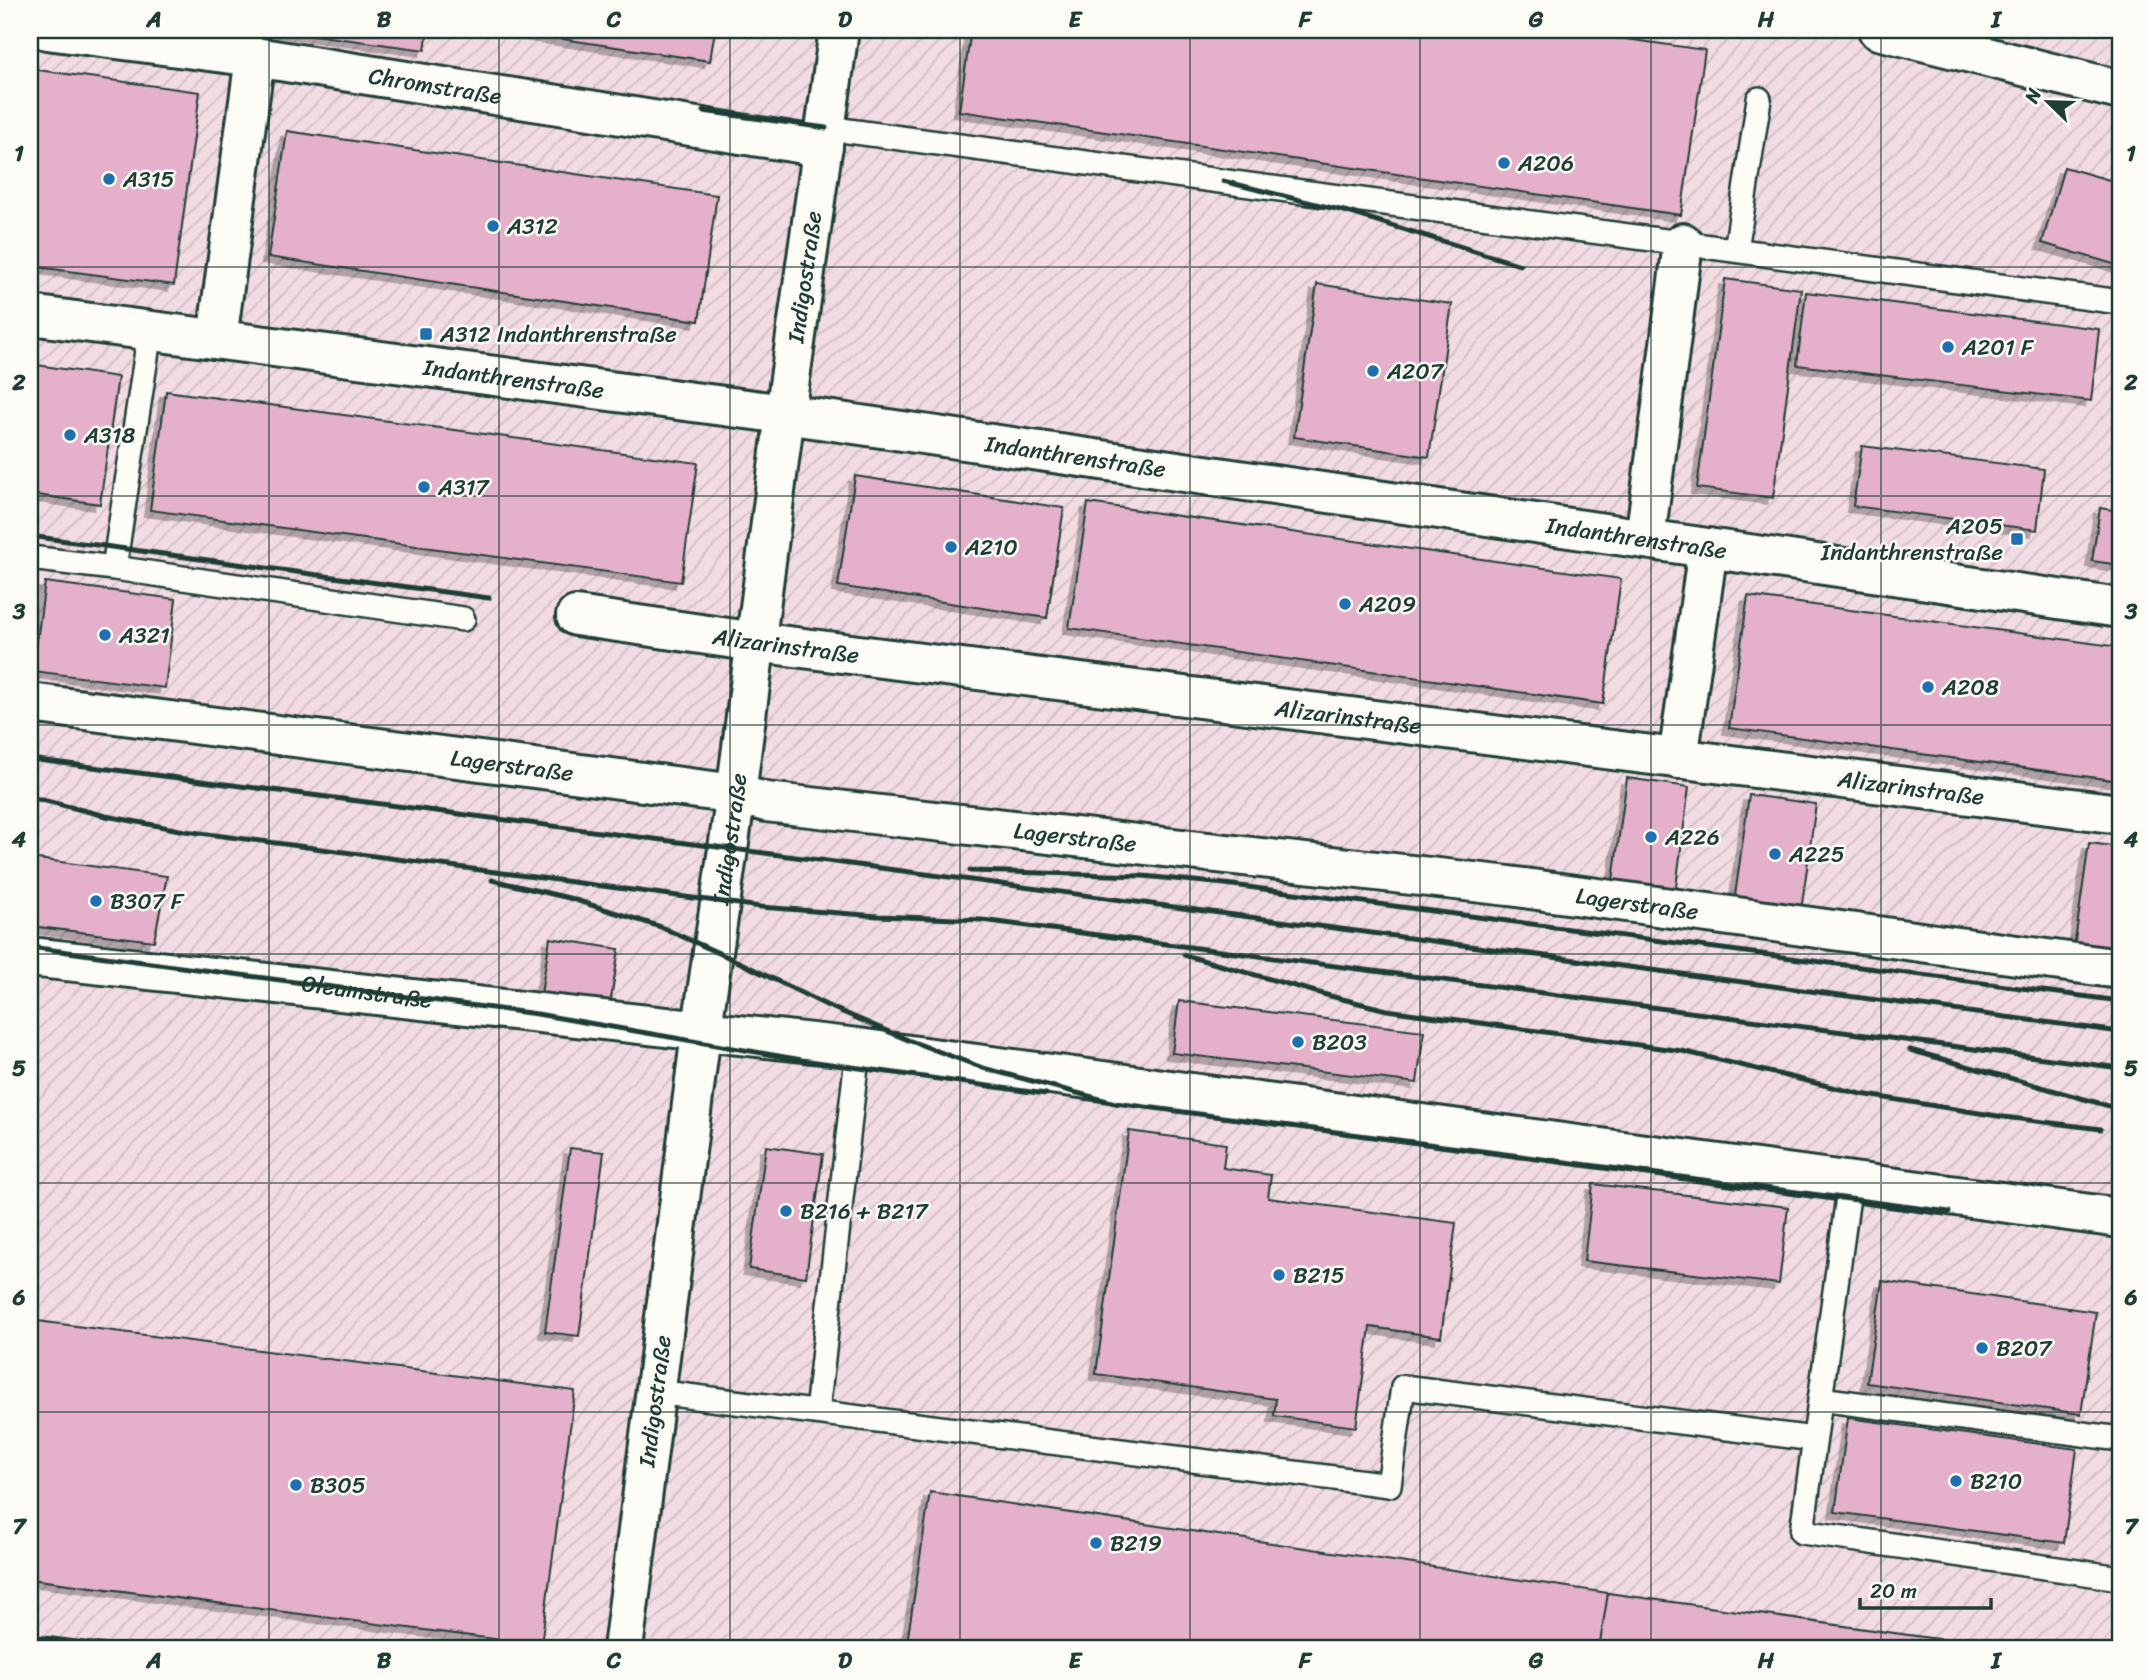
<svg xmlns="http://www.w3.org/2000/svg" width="2150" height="1679" viewBox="0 0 2150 1679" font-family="Sriracha,sans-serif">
<defs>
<pattern id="industrial-furrows" width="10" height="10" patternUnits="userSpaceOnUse" patternTransform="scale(1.75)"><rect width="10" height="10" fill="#f2dbe3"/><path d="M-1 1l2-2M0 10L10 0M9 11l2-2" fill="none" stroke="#cfbdc3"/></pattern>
<filter id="shadow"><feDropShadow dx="-6" dy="6" stdDeviation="0" flood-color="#0004"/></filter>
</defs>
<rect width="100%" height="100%" fill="#f8edee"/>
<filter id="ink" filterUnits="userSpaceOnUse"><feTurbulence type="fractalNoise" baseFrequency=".0143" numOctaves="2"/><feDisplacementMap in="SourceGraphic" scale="14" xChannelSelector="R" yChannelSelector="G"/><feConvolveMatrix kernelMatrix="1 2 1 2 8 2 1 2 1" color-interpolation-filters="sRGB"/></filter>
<g filter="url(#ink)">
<!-- industrial -->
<path fill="url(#industrial-furrows)" d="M30 30H2120V1649H30Z"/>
<!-- building -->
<path fill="#e4b0ca" stroke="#1f3d34" stroke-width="2" filter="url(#shadow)" d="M276 30H428L425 50Z
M515 30H715L710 61 515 32Z
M971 30H1562L1705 50 1681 215 959 111Z
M30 69 200 92 174 285 30 266Z
M287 131 717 195 699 321 268 257Z
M2064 167 2120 183V266L2042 243Z
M1725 279 1801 289 1773 498 1697 488Z
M1317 284 1452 304 1429 457 1294 437Z
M1806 292 2099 329 2091 401 1797 365Z
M30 364 118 377 100 504 30 494Z
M166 391 698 463 681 582 150 510Z
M1862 446 2044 469 2037 530 1853 506Z
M855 476 1064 508 1047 618 838 586Z
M1088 503 1621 579 1603 704 1069 628Z
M2100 508 2120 511V565L2092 561Z
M45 582 176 599 165 688 33 671Z
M1748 596 2120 647V781L1729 728Z
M1627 778 1689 787 1675 895 1612 887Z
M1749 795 1816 804 1801 911 1734 903Z
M2089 843 2120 847V954L2074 948Z
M30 858 167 876 154 941 30 926Z
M550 938 619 949 610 1005 541 994Z
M1179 1001 1424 1031 1417 1083 1172 1053Z
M1129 1131 1226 1144 1223 1168 1271 1175 1268 1198 1456 1223 1441 1337 1370 1327 1356 1427 1274 1416 1276 1399 1096 1374Z
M766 1146 823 1154 806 1277 749 1269Z
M570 1148 604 1152 579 1336 545 1332Z
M1593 1184 1788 1207 1779 1284 1584 1261Z
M1882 1281 2096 1312 2081 1414 1867 1383Z
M30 1320 575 1391 541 1645 30 1579Z
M1848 1418 2077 1449 2064 1543 1835 1512Z
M930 1492 1608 1593 1599 1649H906Z
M1608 1593 2009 1649H1599Z"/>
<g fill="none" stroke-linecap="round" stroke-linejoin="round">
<defs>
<path id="lane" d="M826 128 2120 302
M1736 250 1759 99
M150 331 114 568 463 619
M30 558 114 568
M1850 1182 1802 1532 2120 1578
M656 1392 1389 1485 1403 1387 1814 1439
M1820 1399 2120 1439
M817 1412 858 1048"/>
<g id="street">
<path id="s1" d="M47 30 255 57 823 147"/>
<path d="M1878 30 2120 90"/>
<path id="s2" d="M30 315 785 414 2120 608"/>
<path d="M217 339 255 57"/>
<path d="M1645 539 1683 243"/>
<path id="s3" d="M576 616 756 642 2120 814"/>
<path id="s4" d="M30 703 736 794 766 802 1509 886 2120 969"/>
<path d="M1678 759 1708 548"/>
<path d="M30 957 858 1048 2120 1218"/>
<path id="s5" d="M623 1649 700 1041 736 794 785 414 839 30"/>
</g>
</defs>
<!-- lane casing -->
<use href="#lane" stroke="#1f3d34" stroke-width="28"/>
<!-- street casing -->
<use href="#street" stroke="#1f3d34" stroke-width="44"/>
<!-- lane -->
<use href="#lane" stroke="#fdfcf7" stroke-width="23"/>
<!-- street -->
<use href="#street" stroke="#fdfcf7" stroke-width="38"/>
<!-- rail -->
<g stroke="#1f3d34" stroke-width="5">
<path d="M703 111 826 128"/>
<path d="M1223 181 1348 212 1520 265"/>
<path d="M30 536 489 598"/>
<path d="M30 759 827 861 2120 1032"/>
<path d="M30 797 106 816 185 831 761 907 878 916 982 920 2120 1068"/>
<path d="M970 871 1143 876 1225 884 2120 1001"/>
<path d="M492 880 569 898 661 927 741 963 826 1005 908 1040 983 1068 1115 1103 1949 1212"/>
<path id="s6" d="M30 947 537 1014 802 1060 1046 1094"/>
<path d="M1184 955 1330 996 1387 1010 1682 1051 1861 1094 2004 1117 2101 1129"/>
<path d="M1910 1050 2120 1109"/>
<path d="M30 1636 130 1649"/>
</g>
</g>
</g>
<!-- grid -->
<path fill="none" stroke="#1f3d34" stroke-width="2" stroke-opacity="0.55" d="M269 30V1649M499 30V1649M730 30V1649M960 30V1649M1190 30V1649M1420 30V1649M1651 30V1649M1881 30V1649M30 267H2120M30 496H2120M30 725H2120M30 954H2120M30 1183H2120M30 1412H2120"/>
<!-- markers -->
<g fill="#1f6fb2" stroke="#fdfcf7" stroke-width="2.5">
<circle cx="1504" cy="163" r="7"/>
<circle cx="109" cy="179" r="7"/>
<circle cx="493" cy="226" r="7"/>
<rect x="419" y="327" width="14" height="14" rx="3.5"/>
<circle cx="1948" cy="347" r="7"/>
<circle cx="1373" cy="371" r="7"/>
<circle cx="70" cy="435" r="7"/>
<circle cx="424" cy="487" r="7"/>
<rect x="2010" y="532" width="14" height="14" rx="3.5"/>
<circle cx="951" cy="547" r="7"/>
<circle cx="1345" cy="604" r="7"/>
<circle cx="105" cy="635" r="7"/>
<circle cx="1928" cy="687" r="7"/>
<circle cx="1651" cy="837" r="7"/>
<circle cx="1775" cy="854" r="7"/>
<circle cx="96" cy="901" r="7"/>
<circle cx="1298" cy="1042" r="7"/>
<circle cx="786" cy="1211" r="7"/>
<circle cx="1279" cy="1275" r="7"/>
<circle cx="1982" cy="1348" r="7"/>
<circle cx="1956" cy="1481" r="7"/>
<circle cx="296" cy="1485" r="7"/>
<circle cx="1096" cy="1543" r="7"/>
</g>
<g text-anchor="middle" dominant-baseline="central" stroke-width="5" stroke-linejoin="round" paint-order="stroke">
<!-- street labels -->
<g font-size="23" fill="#1f3d34" stroke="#fdfcf7">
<text stroke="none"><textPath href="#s1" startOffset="392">Chromstraße</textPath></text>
<text stroke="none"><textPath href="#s5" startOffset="1384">Indigostraße</textPath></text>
<text stroke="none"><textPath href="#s2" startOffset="488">Indanthrenstraße</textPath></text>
<text stroke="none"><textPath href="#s2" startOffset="1055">Indanthrenstraße</textPath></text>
<text stroke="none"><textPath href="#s2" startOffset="1622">Indanthrenstraße</textPath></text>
<text stroke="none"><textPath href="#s3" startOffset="212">Alizarinstraße</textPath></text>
<text stroke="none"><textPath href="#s3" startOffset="779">Alizarinstraße</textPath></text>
<text stroke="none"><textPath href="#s4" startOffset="486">Lagerstraße</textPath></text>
<text stroke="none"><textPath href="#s3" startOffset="1346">Alizarinstraße</textPath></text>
<text stroke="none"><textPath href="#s4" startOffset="1054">Lagerstraße</textPath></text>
<text stroke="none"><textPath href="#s5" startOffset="817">Indigostraße</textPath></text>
<text stroke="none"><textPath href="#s4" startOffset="1620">Lagerstraße</textPath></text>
<text stroke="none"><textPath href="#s6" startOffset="340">Oleumstraße</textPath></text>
<text stroke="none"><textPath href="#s5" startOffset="250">Indigostraße</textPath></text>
</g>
<!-- poi labels -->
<g font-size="23" fill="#1f3d34" stroke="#fdfcf7" text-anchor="start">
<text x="1518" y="163">A206</text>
<text x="123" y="179">A315</text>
<text x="507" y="226">A312</text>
<text x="440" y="334">A312 Indanthrenstraße</text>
<text x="1962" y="347">A201 F</text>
<text x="1387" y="371">A207</text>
<text x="84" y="435">A318</text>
<text x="438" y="487">A317</text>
<text x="2003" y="526" text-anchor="end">A205<tspan x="2003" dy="26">Indanthrenstraße</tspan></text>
<text x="965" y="547">A210</text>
<text x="1359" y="604">A209</text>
<text x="119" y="635">A321</text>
<text x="1942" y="687">A208</text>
<text x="1665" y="837">A226</text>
<text x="1789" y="854">A225</text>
<text x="110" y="901">B307 F</text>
<text x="1312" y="1042">B203</text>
<text x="800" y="1211">B216 + B217</text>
<text x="1293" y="1275">B215</text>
<text x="1996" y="1348">B207</text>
<text x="1970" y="1481">B210</text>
<text x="310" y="1485">B305</text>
<text x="1110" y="1543">B219</text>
</g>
</g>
<!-- margin -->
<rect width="2150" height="1679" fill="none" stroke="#fdfcf7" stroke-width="77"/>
<!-- north arrow -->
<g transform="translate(2048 102) rotate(293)" stroke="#fdfcf7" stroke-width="5" paint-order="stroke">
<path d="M0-5L12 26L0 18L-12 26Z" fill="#1f3d34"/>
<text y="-10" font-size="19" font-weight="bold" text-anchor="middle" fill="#1f3d34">N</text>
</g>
<!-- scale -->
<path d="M1860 1598v10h131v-10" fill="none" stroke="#1f3d34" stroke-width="3.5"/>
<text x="1870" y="1598" font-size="21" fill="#1f3d34" stroke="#fdfcf7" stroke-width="5" paint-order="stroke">20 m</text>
<rect x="38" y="38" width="2074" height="1602" fill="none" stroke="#1f3d34" stroke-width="2.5"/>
<g font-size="23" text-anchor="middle" font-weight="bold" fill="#1f3d34">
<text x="154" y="27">A</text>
<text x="384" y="27">B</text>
<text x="614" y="27">C</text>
<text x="845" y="27">D</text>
<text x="1075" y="27">E</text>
<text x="1305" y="27">F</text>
<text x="1536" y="27">G</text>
<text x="1766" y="27">H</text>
<text x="1996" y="27">I</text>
<text x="19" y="161">1</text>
<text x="2131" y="161">1</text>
<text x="19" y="390">2</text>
<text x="2131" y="390">2</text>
<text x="19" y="619">3</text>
<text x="2131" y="619">3</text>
<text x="19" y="847">4</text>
<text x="2131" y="847">4</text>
<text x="19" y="1076">5</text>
<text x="2131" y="1076">5</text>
<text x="19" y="1305">6</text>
<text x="2131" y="1305">6</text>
<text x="19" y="1534">7</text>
<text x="2131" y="1534">7</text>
<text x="154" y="1668">A</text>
<text x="384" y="1668">B</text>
<text x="614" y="1668">C</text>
<text x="845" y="1668">D</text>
<text x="1075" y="1668">E</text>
<text x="1305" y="1668">F</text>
<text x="1536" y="1668">G</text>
<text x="1766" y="1668">H</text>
<text x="1996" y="1668">I</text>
</g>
</svg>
